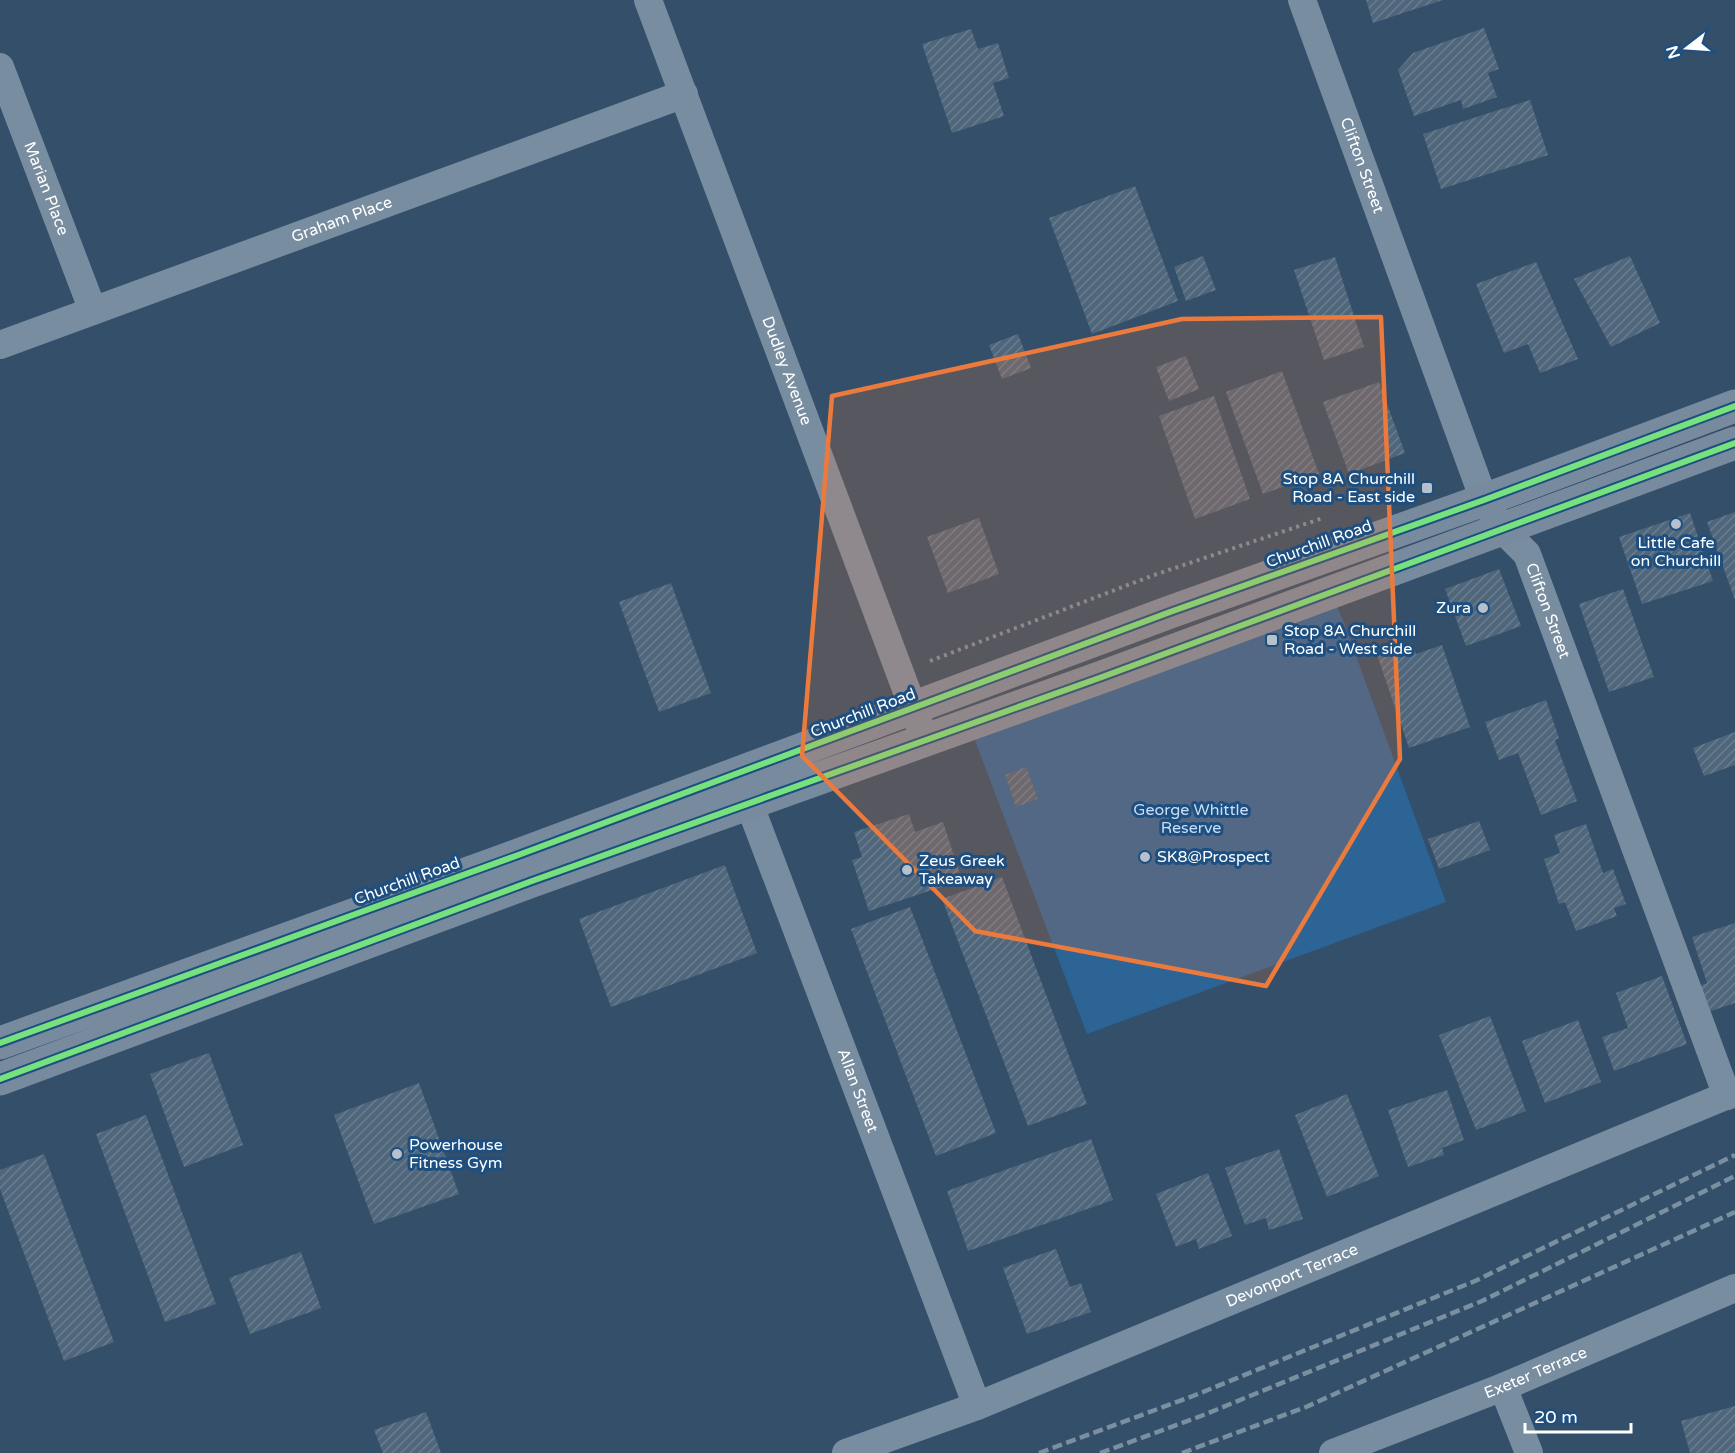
<svg xmlns="http://www.w3.org/2000/svg" width="1735" height="1453" viewBox="0 0 1735 1453" font-family="'Varela Round',sans-serif">
<defs>
<pattern id="building-hatch" width="6" height="6" patternUnits="userSpaceOnUse" patternTransform="scale(1.5)"><rect width="6" height="6" fill="#4f667b"/><path d="M-1 1l2-2M0 6l6-6M5 7l2-2" fill="none" stroke="#697d8f"/></pattern>
</defs>
<rect width="100%" height="100%" fill="#334f6a"/>
<!-- park -->
<path fill="#2d6496" d="M1331 592 1344 623 1446 902 1087 1034 969 725Z"/>
<!-- building -->
<path fill="url(#building-hatch)" d="M1366 0H1443L1373 23Z
M1484 28 1499 69 1488 73 1497 97 1463 109 1461 100 1414 116 1398 70 1413 53Z
M971 29 978 49 998 43 1009 78 993 83 1004 116 952 133 922 44Z
M1530 100 1548 155 1441 189 1423 134Z
M1135 186 1178 301 1092 334 1049 218Z
M1203 256 1216 290 1186 301 1174 267Z
M1630 256 1660 323 1611 347 1574 279Z
M1335 257 1364 347 1324 360 1294 270Z
M1536 262 1578 359 1540 373 1528 344 1504 353 1476 284Z
M1018 334 1031 368 1002 379 989 345Z
M1186 356 1199 389 1169 401 1156 367Z
M1282 371 1319 474 1263 494 1226 392Z
M1379 382 1405 453 1349 474 1323 402Z
M1214 396 1250 499 1195 519 1159 416Z
M1735 512V600L1707 522Z
M1690 513 1713 581 1642 604 1619 537Z
M979 518 999 574 948 593 927 537Z
M1499 569 1521 626 1466 646 1445 589Z
M671 583 711 693 659 712 619 602Z
M1623 589 1654 677 1609 692 1579 604Z
M1412 643 1416 654 1442 645 1470 727 1409 748 1377 655Z
M1546 700 1559 738 1555 740 1577 801 1541 815 1518 753 1499 760 1485 722Z
M1735 732V765L1704 776 1693 748Z
M1026 767 1038 799 1016 807 1005 775Z
M909 814 915 832 943 822 962 880 869 911 852 860 862 857 854 832Z
M1479 821 1490 850 1439 869 1428 839Z
M1586 824 1603 873 1613 869 1626 904 1614 908 1617 916 1576 931 1565 902 1559 904 1544 859 1560 853 1554 835Z
M725 865 757 953 611 1007 579 919Z
M1002 877 1087 1104 1028 1126 942 899Z
M910 907 996 1133 936 1156 851 929Z
M1735 923V1003L1705 1013 1696 987 1707 983 1692 937Z
M1662 976 1687 1044 1614 1071 1602 1037 1628 1028 1616 993Z
M1490 1016 1526 1111 1476 1130 1439 1035Z
M1578 1020 1601 1082 1545 1103 1522 1041Z
M209 1053 243 1145 184 1167 150 1074Z
M419 1083 459 1194 374 1224 334 1115Z
M1447 1090 1464 1140 1442 1148 1444 1155 1408 1167 1388 1110Z
M1347 1094 1379 1176 1327 1197 1295 1115Z
M146 1115 216 1304 165 1322 96 1134Z
M1091 1139 1113 1200 968 1251 947 1191Z
M1279 1149 1303 1219 1269 1230 1266 1218 1245 1225 1225 1168Z
M44 1154 114 1342 64 1361 0 1189V1170Z
M1208 1173 1232 1236 1199 1249 1196 1239 1176 1247 1156 1194Z
M1056 1249 1070 1287 1081 1283 1091 1312 1027 1334 1003 1268Z
M301 1252 321 1308 250 1334 229 1278Z
M1735 1406V1453H1690L1681 1421Z
M426 1412 441 1453H383L374 1430Z"/>
<g fill="none" stroke-linecap="round" stroke-linejoin="round">
<!-- path -->
<path stroke="#798da0" stroke-width="4" stroke-dasharray="3 4.5" stroke-linecap="butt" d="M930 661 1154 575 1323 518"/>
<!-- street -->
<g stroke="#798da0" stroke-width="28">
<path id="s1" d="M648 0 921 729"/>
<path id="s2" d="M1302 0 1484 500 1502 529 1527 554 1727 1096"/>
<path id="s3" d="M0 67 93 311"/>
<path id="s4" d="M0 345 684 94"/>
<path id="s5" d="M741 782 977 1406"/>
<path d="M1503 1387 1529 1453"/>
<path id="s6" d="M846 1453 977 1406 1735 1092"/>
<path id="s7" d="M1333 1453 1503 1387 1735 1288"/>
</g>
<!-- primary -->
<path stroke="#788b9e" stroke-width="33" d="M0 1043 521 854 1170 612 1484 500 1735 406
M0 1079 532 881 1102 677 1735 443"/>
<!-- rail -->
<path stroke="#7a8fa0" stroke-width="4.5" stroke-dasharray="10 4.5" stroke-linecap="butt" d="M1039 1453 1193 1396 1475 1281 1735 1155
M1100 1453 1201 1416 1482 1301 1735 1176
M1182 1453 1306 1407 1735 1212"/>
<defs>
<path id="cycleway" d="M0 1043 521 854 1170 612 1484 500 1735 406
M0 1079 532 881 1102 677 1735 443"/>
</defs>
<!-- cycleway casing -->
<use href="#cycleway" stroke="#1d4f80" stroke-width="10"/>
<!-- cycleway -->
<use href="#cycleway" stroke="#77e17e" stroke-width="6"/>
</g>
<!-- marked area -->
<path fill="#ed7a3d" fill-opacity="0.2" stroke="#ed7a3d" stroke-width="4.5" stroke-linejoin="round" d="M1381 317 1400 759 1266 986 975 931 802 756 832 396 1182 319Z"/>
<!-- markers -->
<g fill="#b8c1cb" stroke="#1d4f80" stroke-width="2">
<rect x="1421" y="482" width="12" height="12" rx="3"/>
<circle cx="1676" cy="524" r="6"/>
<circle cx="1483" cy="608" r="6"/>
<rect x="1266" y="634" width="12" height="12" rx="3"/>
<circle cx="1145" cy="857" r="6"/>
<circle cx="907" cy="870" r="6"/>
<circle cx="397" cy="1154" r="6"/>
</g>
<g text-anchor="middle" dominant-baseline="central" stroke-width="6" stroke-linejoin="round" paint-order="stroke">
<!-- street labels -->
<g font-size="16" fill="#fff" stroke="#1d4f80">
<text stroke="none"><textPath href="#s2" startOffset="176">Clifton Street</textPath></text>
<text stroke="none"><textPath href="#s3" startOffset="130">Marian Place</textPath></text>
<text stroke="none"><textPath href="#s4" startOffset="364">Graham Place</textPath></text>
<text stroke="none"><textPath href="#s1" startOffset="396">Dudley Avenue</textPath></text>
<text transform="translate(1319 544) rotate(-20)">Churchill Road</text>
<text stroke="none"><textPath href="#s2" startOffset="662">Clifton Street</textPath></text>
<text transform="translate(863 713) rotate(-21)">Churchill Road</text>
<text transform="translate(407 881) rotate(-20)">Churchill Road</text>
<text stroke="none"><textPath href="#s5" startOffset="330">Allan Street</textPath></text>
<text stroke="none"><textPath href="#s6" startOffset="480">Devonport Terrace</textPath></text>
<text stroke="none"><textPath href="#s7" startOffset="218">Exeter Terrace</textPath></text>
</g>
<!-- poi labels -->
<g font-size="16" fill="#fff" stroke="#1d4f80" text-anchor="start">
<text x="1415" y="479" text-anchor="end">Stop 8A Churchill<tspan x="1415" dy="18">Road - East side</tspan></text>
<text x="1676" y="543" text-anchor="middle">Little Cafe<tspan x="1676" dy="18">on Churchill</tspan></text>
<text x="1471" y="608" text-anchor="end">Zura</text>
<text x="1284" y="631">Stop 8A Churchill<tspan x="1284" dy="18">Road - West side</tspan></text>
<text x="1157" y="857">SK8@Prospect</text>
<text x="919" y="861">Zeus Greek<tspan x="919" dy="18">Takeaway</tspan></text>
<text x="409" y="1145">Powerhouse<tspan x="409" dy="18">Fitness Gym</tspan></text>
</g>
<!-- park labels -->
<g font-size="16" fill="#c6dff7" stroke="#1d4f80">
<text x="1191" y="810">George Whittle<tspan x="1191" dy="18">Reserve</tspan></text>
</g>
</g>
<!-- north arrow -->
<g transform="translate(1687 48) rotate(253)" stroke="#1d4f80" stroke-width="4.5" paint-order="stroke">
<path d="M0-4.5L10 22L0 15L-10 22Z" fill="#ffffff"/>
<text y="-9" font-size="16" font-weight="bold" text-anchor="middle" fill="#ffffff">N</text>
</g>
<!-- scale -->
<path d="M1525 1423v9h106v-9" fill="none" stroke="#ffffff" stroke-width="3"/>
<text x="1534" y="1423" font-size="18" fill="#ffffff" stroke="#1d4f80" stroke-width="4.5" paint-order="stroke">20 m</text>
</svg>
